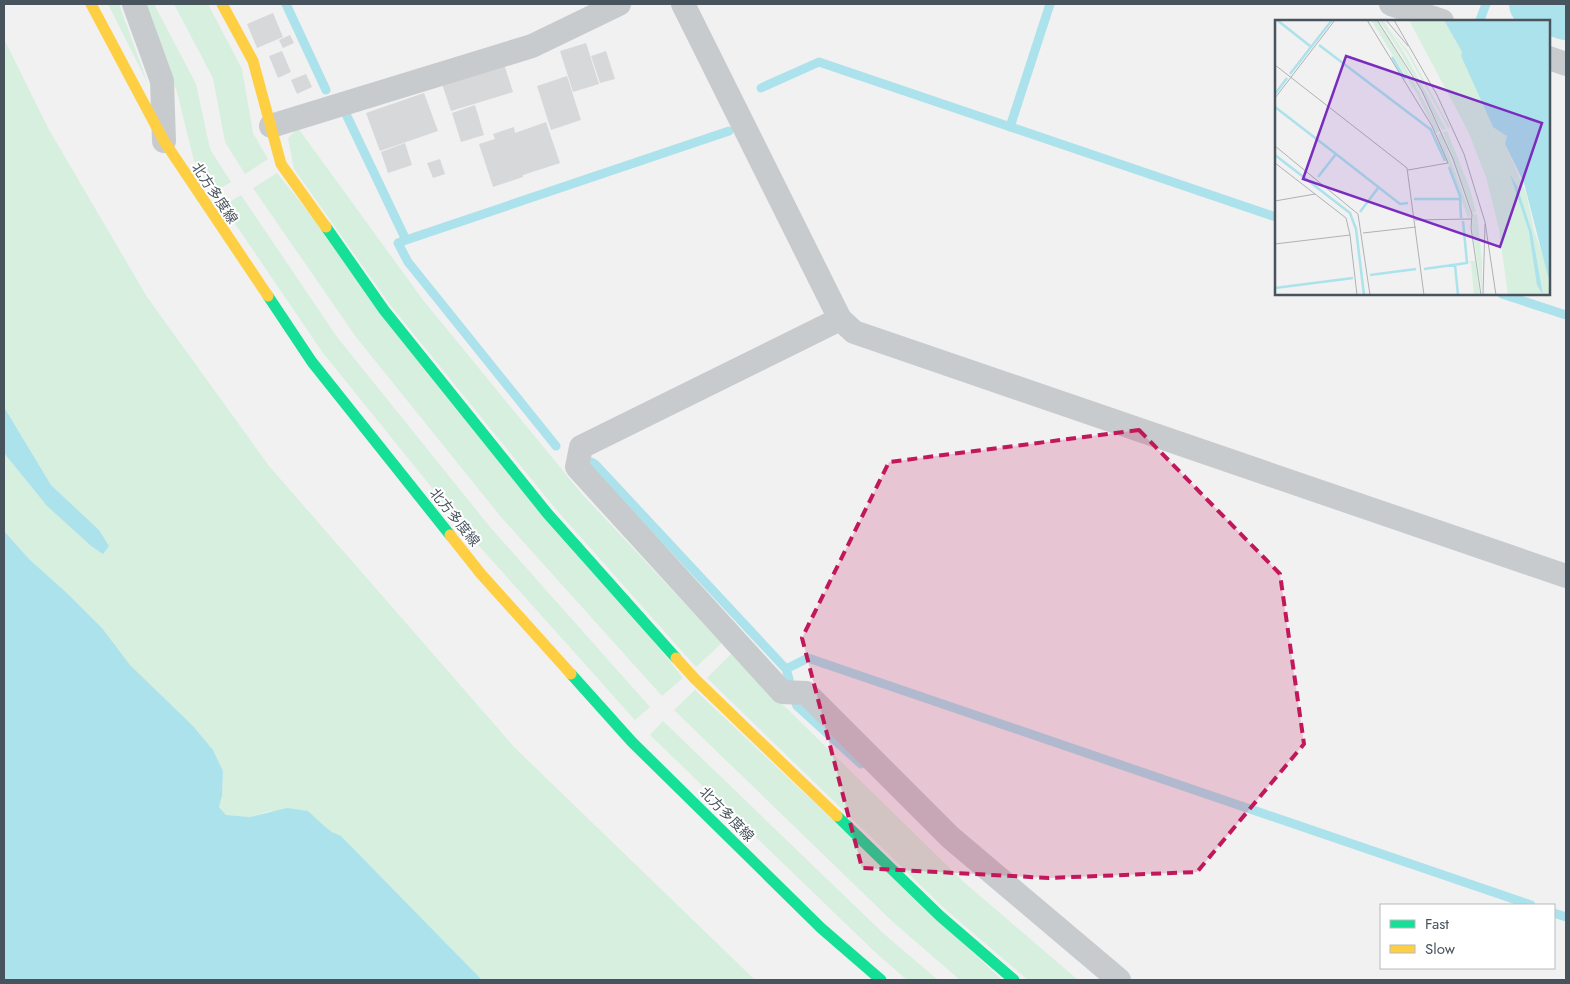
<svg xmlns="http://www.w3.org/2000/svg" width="1570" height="984" viewBox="0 0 1570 984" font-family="Jost,'Noto Sans JP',sans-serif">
<rect width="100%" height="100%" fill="#f1f1f1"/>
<!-- green -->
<path fill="#d6efde" d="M108 4H119L148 84Z
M143 4H154L196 84 210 149 231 182 214 192 194 161 177 92Z
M174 4H208L242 69 253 133 268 159 245 174 225 142 213 78Z
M4 39 48 128 147 297 269 466 515 748 755 980H482L341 836C327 831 318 821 308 811H270L250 817 226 815 219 807 222 796 223 771 213 750 193 726 130 665 102 628 68 594 29 559 4 531V453L47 506 91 546 103 553 109 546 99 530 51 485 4 407Z
M298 128 423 300 582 494 722 643 696 667 554 507 391 306 294 169 288 138Z
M277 173 683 678 662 696 501 517 356 337 253 188Z
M241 195 337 337 490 527 650 707 635 720 479 546 323 353 223 206Z
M731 654 966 884 1078 980H1028L945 909 707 678Z
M695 690 1002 980H960L893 922 674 710Z
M663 721 884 934 938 980H907L875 952 650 735Z"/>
<!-- water -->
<path fill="#ace2eb" d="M4 407 51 485 99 530 109 546 103 554 91 546 47 506 4 453Z
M4 531 29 559 68 594 102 628 130 665 193 726 213 750 223 771 222 796 219 807 226 815 250 817 287 808 308 811 323 825 332 832 341 836 482 980H4Z"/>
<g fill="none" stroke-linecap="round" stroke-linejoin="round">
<!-- stream -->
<path stroke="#ace2eb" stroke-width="9" d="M286 4 326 90
M1480 20 1486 4
M761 88 819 62 1276 217
M345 112 406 240 398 243 408 262 556 446
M1010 127 1050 4
M406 240 729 131
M1502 294 1566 315
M591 462 595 464 786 669 789 679
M786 669 808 658 1531 905
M795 701 797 706 861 764
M1554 913 1566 917"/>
<!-- river -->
<path stroke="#ace2eb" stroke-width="50" d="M1534 4 1566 15"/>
</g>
<!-- building -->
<path fill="#d7d8d9" d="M273 13 283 37 257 48 247 24Z
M290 35 294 43 283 48 279 40Z
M586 43 599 84 573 92 560 51Z
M282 51 291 72 278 78 269 56Z
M606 51 615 79 600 83 591 56Z
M504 64 513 92 451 111 442 84Z
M306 74 312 87 297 94 291 80Z
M567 76 581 120 551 130 537 86Z
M424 93 438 131 380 151 366 113Z
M475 105 484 135 461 142 452 113Z
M546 122 560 163 523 175V177L493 187 479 144 495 139 493 134 514 127 515 133Z
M405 143 412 165 388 173 381 152Z
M440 159 445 174 433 178 427 163Z"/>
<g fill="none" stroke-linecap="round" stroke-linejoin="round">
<!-- street -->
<path stroke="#c8cbcd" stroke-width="24" d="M134 4 162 81 164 141
M683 4 840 319 854 332 1566 576
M1391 4 1442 21
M1549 58 1566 64
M271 126 532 46 619 4
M840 319 581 447 577 467 782 692 806 693 950 837 1119 980"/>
<!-- fast -->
<path stroke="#16e098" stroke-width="11" d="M326 227 384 310 547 513 676 658
M268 296 312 362 450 535
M571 674 632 742 821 928 881 980
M837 816 940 916 1014 980"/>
<!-- slow -->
<path stroke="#ffcf43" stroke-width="11" d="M91 4 164 141 268 296
M222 4 253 61 281 164 326 227
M450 535 481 574 571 674
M676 658 695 679 837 816"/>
</g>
<!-- marked area -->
<path fill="#c2185b" fill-opacity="0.2" stroke="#c2185b" stroke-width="4" stroke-dasharray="10 6" stroke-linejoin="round" d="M1139 430 1280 574 1304 744 1197 872 1049 878 862 868 802 638 889 462Z"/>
<g text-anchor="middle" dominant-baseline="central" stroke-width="4" stroke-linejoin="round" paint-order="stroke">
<!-- street labels -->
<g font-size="14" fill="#48545d" stroke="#fff">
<text transform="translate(215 193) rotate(56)">北方多度線</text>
<text transform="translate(455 517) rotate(51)">北方多度線</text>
<text transform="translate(727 814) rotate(45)">北方多度線</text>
</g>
</g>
<!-- overview -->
<g transform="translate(1275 20)">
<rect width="275" height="275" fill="#f1f1f1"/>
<path d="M96 0H101L125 37 165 111 161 113 142 74ZM104 0H108L130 34 171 109 167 110 127 35ZM134 0H169L187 32 186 36 218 107 232 115 230 124 251 173 259 210 272 248 275 275H268L257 212 237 154 254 212 267 275H233L224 209 211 157 193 111ZM115 10 133 31 175 107 173 108 132 33ZM172 111 195 169 201 192 198 193 168 112ZM166 113 196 195 193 198 162 115ZM202 194 207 242V271L197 208 198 195ZM193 241H200L205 275H199L196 243Z" fill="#d6efde"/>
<path d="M169 0H275V264L249 163 230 124 232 116 218 107 186 36 187 32ZM235 154 242 166 257 212 268 275 262 265 254 212Z" fill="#ace2eb"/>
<path fill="none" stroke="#ace2eb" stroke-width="2.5" d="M2 0 35 26M44 25 155 109M117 37 130 59M15 54 57 0M0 74 12 58M0 87 61 134M155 108 170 141M0 135 75 193 81 209 89 275M174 147 185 176 186 198M43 157 61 134 125 184 133 183M139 179H184M85 192 103 168M180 245 183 275M149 249 192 243 188 201M95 255 141 249M0 268 78 258"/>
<path fill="none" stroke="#adb2b6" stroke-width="1" d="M92 0 157 106 173 143 133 150M102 0 147 71 178 139 197 194 196 208 206 275M111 0 133 26M119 0 162 75 189 134 210 202 221 275M0 45 132 148 149 275M0 78 60 0M0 126 83 194 95 275M0 143 40 174 0 181M140 200 196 199M88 213 141 207M75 215 82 275M0 224 75 215 71 198 40 174M208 274 210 204"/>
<path fill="#7b2cbf" fill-opacity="0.15" stroke="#7b2cbf" stroke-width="2.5" d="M71 36 267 103 225 227 28 159Z"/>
<rect width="275" height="275" fill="none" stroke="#48545d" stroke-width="2.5"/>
</g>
<!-- border -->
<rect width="1570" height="984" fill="none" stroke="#48545d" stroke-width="10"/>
<!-- legend -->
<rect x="1380" y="904" width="175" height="65" fill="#ffffff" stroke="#b6bbbe"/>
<rect x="1390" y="920" width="25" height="8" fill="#16e098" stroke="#b6bbbe"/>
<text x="1425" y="929" font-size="15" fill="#48545d">Fast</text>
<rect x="1390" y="945" width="25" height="8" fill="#ffcf43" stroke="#b6bbbe"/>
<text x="1425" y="954" font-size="15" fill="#48545d">Slow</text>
</svg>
